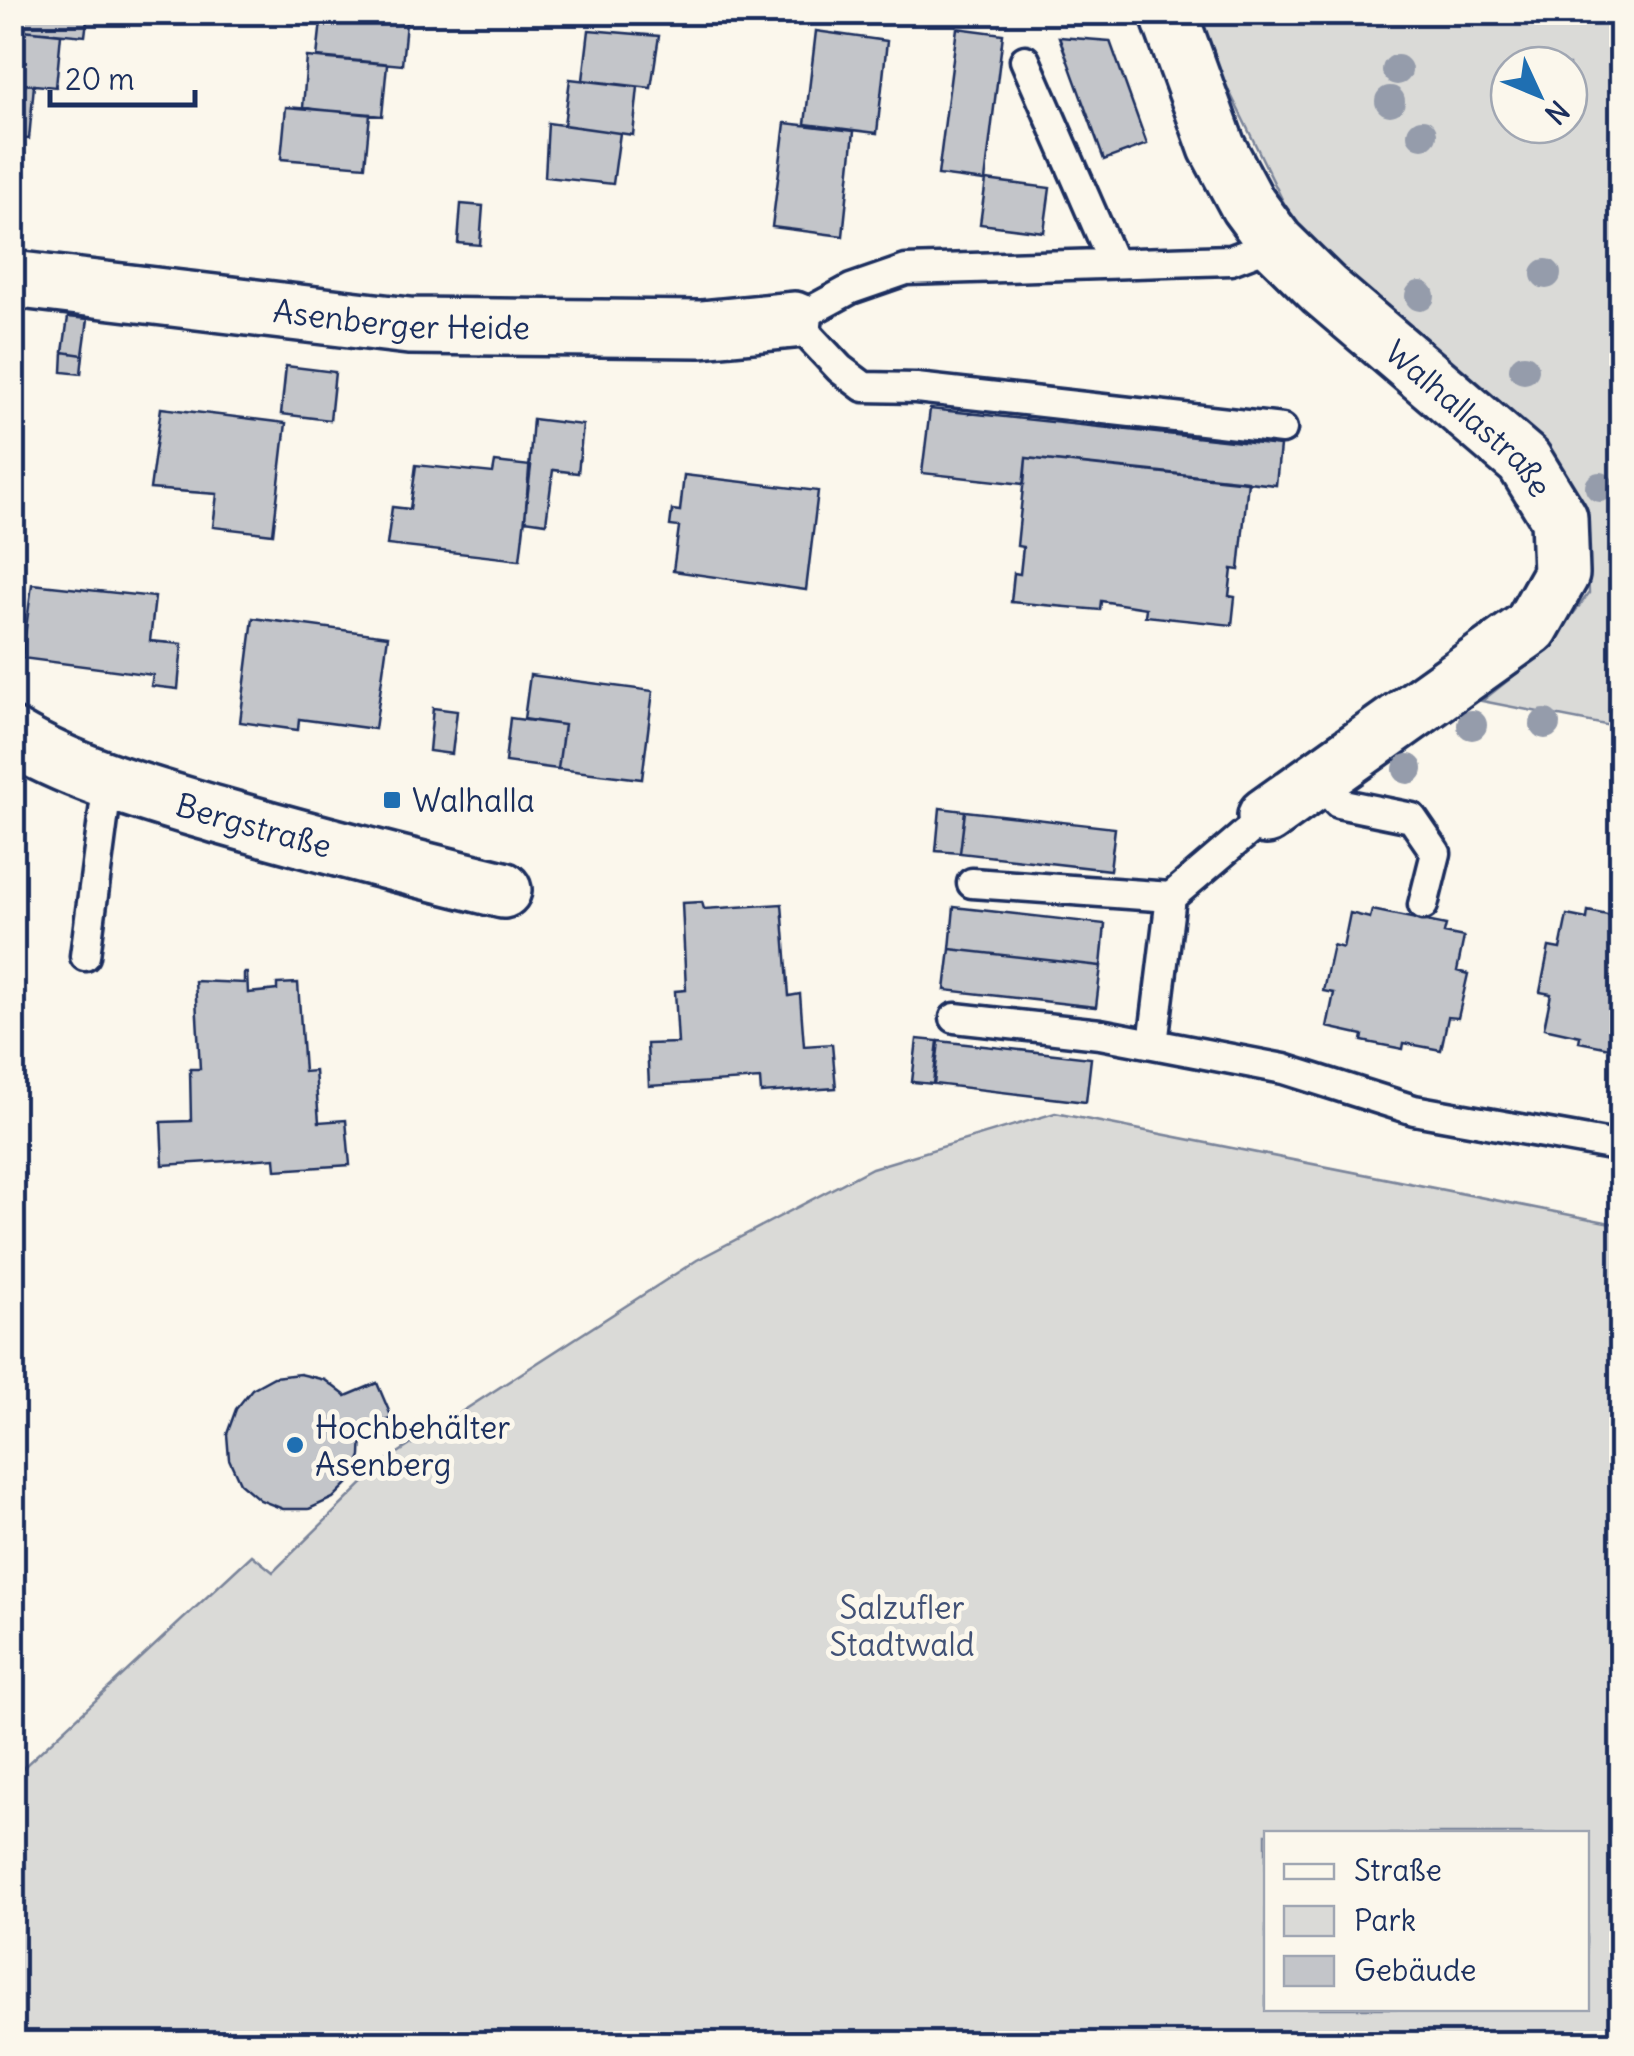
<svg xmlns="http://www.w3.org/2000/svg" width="1634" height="2056" viewBox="0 0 1634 2056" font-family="Delius,sans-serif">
<rect width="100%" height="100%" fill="#fbf7ec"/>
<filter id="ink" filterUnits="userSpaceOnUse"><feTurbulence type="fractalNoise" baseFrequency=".01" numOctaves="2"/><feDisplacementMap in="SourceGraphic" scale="20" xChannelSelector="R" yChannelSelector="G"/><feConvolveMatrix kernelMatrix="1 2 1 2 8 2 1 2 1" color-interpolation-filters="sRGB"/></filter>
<g filter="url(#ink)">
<!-- green -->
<path fill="#dadad7" stroke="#7a849a" stroke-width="2.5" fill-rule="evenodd" d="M1191 13H1621V728L1482 701 1545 651 1589 593 1586 535 1569 478 1300 236ZM1509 65H1569V125H1509Z
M1055 1113 1621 1225V2043H13V1777L252 1555 273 1572 387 1460 697 1260 872 1168ZM1266 1834H1586V2008H1266Z"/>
<!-- building -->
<path fill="#c3c5c9" stroke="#1b2f5e" stroke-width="2.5" d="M12 12H88L85 36 12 29Z
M322 12H407L402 65 317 57Z
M957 28 1003 34 985 181 938 175Z
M12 29 61 34 56 87 12 83Z
M589 30 659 36 651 88 583 80Z
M816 31 887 41 877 133 805 124Z
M1059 37 1110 41 1147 144 1104 160Z
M307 57 387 64 382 116 303 108Z
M570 79 638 87 633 135 564 125Z
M12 83 34 85 29 139 12 138Z
M286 107 370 114 365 166 281 159Z
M548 123 620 133 613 184 545 177Z
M785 123 854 131 843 236 772 227Z
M986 180 1050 188 1044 232 980 224Z
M461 204 483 206 480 245 458 243Z
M68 317 88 319 83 355 63 352Z
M63 352 83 355 81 374 62 372Z
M286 366 335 372 330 420 281 414Z
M12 390 19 391 24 403 12 497Z
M161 408 286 423 273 534 213 527 217 494 150 489Z
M930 409 1280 446 1276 485 1026 458 1024 484 922 473Z
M533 419 583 425 578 473 553 470 546 523 525 520Z
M1026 458 1248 481 1239 570 1232 569 1229 596 1235 597 1232 625 1145 616 1146 608 1101 601 1100 610 1011 602 1014 573 1020 574 1023 547 1017 546Z
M495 462 531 466 520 560 387 545 392 507 410 509 416 465 493 473Z
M684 475 818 491 806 590 673 571 679 527 670 526 672 510 680 511Z
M32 584 155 597 150 641 182 644 178 689 151 686 153 675 22 658Z
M253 618 388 636 375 729 299 719 298 730 240 722Z
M530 675 653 691 642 779 558 769 564 725 524 719Z
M433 708 457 711 452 754 429 751Z
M510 718 564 725 558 769 505 762Z
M940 808 965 811 960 853 936 851Z
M965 811 1115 828 1110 870 960 853Z
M702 902 704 909 782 904 789 996 800 994 804 1046 832 1044 836 1088 761 1093 760 1079 649 1086 647 1044 678 1043 675 991 686 990 682 903Z
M954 907 1105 924 1101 966 950 949Z
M1372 910 1446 925 1444 933 1464 937 1457 971 1468 974 1458 1018 1448 1017 1441 1050 1404 1043 1403 1049 1362 1041 1363 1035 1327 1027 1334 993 1323 991 1333 945 1343 948 1350 913 1370 918Z
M1588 911 1622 918 1620 1050 1579 1042 1580 1036 1544 1028 1551 994 1540 992 1549 947 1560 949 1567 915 1587 919Z
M950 949 1101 966 1096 1007 945 990Z
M244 973H247L248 993 277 990V984L298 983 304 1072 315 1071 319 1122 346 1120 350 1165 276 1170 275 1158 163 1165 161 1122 191 1121 190 1069H200L195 981 244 983Z
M917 1039 938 1041 933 1084 912 1082Z
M939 1041 1091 1058 1086 1102 934 1084Z
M300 1374 325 1380 346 1396 377 1383 392 1418 362 1431 361 1456 351 1480 333 1498 309 1509H283L260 1500 240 1483 229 1459 227 1434 236 1409 252 1389 274 1377Z"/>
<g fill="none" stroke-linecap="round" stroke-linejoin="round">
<defs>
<path id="service" d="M1025 60 1113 262
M1276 243 1231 260 906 270 851 289 794 320 840 369 864 387 916 388 1282 429
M1318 780 1338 803 1412 818 1436 853 1423 905
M1266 816 1171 897 1153 1044 1284 1069 1414 1110 1622 1147
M972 883 1171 897
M85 956 108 781
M955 1018 1100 1034 1153 1044"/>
<g id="minor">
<path id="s1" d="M1168 12 1217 147 1248 205 1276 243 1324 290 1524 461 1559 518 1561 574 1531 627 1266 816"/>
<path id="s2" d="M12 279 409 326 701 329 794 320"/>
<path id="s3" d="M12 737C75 775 151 795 221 816 315 843 409 867 503 890"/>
</g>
</defs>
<!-- service casing -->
<use href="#service" stroke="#1b2f5e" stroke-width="35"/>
<!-- minor casing -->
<use href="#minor" stroke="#1b2f5e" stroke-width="62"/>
<!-- service -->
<use href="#service" stroke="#fbf7ec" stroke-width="28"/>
<!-- minor -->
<use href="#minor" stroke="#fbf7ec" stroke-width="55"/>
</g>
<!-- trees -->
<g fill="#959cab">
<circle cx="1397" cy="70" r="15"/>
<circle cx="1390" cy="101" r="15"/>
<circle cx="1422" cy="134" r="15"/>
<circle cx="1546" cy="274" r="15"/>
<circle cx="1420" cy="296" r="15"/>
<circle cx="1524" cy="369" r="15"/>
<circle cx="1600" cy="487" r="15"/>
<circle cx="1545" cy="724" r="15"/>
<circle cx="1472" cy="725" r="15"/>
<circle cx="1408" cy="769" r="15"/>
</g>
</g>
<!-- markers -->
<g fill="#1f6fb2" stroke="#fbf7ec" stroke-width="4">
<rect x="382" y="790" width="20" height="20" rx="5"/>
<circle cx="295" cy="1445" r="10"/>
</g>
<g text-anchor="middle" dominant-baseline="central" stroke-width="10" stroke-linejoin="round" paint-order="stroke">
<!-- street labels -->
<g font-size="32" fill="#1b2f5e" stroke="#fbf7ec">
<text stroke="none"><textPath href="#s2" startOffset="392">Asenberger Heide</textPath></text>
<text stroke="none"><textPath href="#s1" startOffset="518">Walhallastraße</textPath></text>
<text stroke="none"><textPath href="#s3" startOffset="258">Bergstraße</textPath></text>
</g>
<!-- poi labels -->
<g font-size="32" fill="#1b2f5e" stroke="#fbf7ec" text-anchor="start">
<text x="412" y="800">Walhalla</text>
<text x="315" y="1427">Hochbehälter<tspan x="315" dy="37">Asenberg</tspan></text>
</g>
<!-- park labels -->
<g font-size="32" fill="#415176" stroke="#fbf7ec">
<text x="902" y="1607">Salzufler<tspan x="902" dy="37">Stadtwald</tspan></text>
</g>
</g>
<!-- margin -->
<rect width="1634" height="2056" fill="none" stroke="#fbf7ec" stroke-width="50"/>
<rect x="25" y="25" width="1584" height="2006" fill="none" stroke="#1b2f5e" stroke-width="4" filter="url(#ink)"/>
<!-- legend -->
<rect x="1264" y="1831" width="325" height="180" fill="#fbf7ec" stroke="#a1a7b3" stroke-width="2.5"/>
<rect x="1284" y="1864" width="50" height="15" fill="#fbf7ec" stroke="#a1a7b3" stroke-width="2.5"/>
<text x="1354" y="1881" font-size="30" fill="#1b2f5e">Straße</text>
<rect x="1284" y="1906" width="50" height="30" fill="#dadad7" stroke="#a1a7b3" stroke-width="2.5"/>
<text x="1354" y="1931" font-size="30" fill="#1b2f5e">Park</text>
<rect x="1284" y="1956" width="50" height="30" fill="#c3c5c9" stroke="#a1a7b3" stroke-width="2.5"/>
<text x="1354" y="1981" font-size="30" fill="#1b2f5e">Gebäude</text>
<!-- north arrow -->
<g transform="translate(1539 95) rotate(134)"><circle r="48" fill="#fbf7ec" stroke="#a1a7b3" stroke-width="2.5"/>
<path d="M0-8L18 38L0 25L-18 38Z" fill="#1f6fb2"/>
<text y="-15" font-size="28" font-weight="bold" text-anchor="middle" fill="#1b2f5e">N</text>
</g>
<!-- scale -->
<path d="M50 90v15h145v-15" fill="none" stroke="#1b2f5e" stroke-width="5"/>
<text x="65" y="90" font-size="30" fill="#1b2f5e" stroke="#fbf7ec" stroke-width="8" paint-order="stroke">20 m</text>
</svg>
